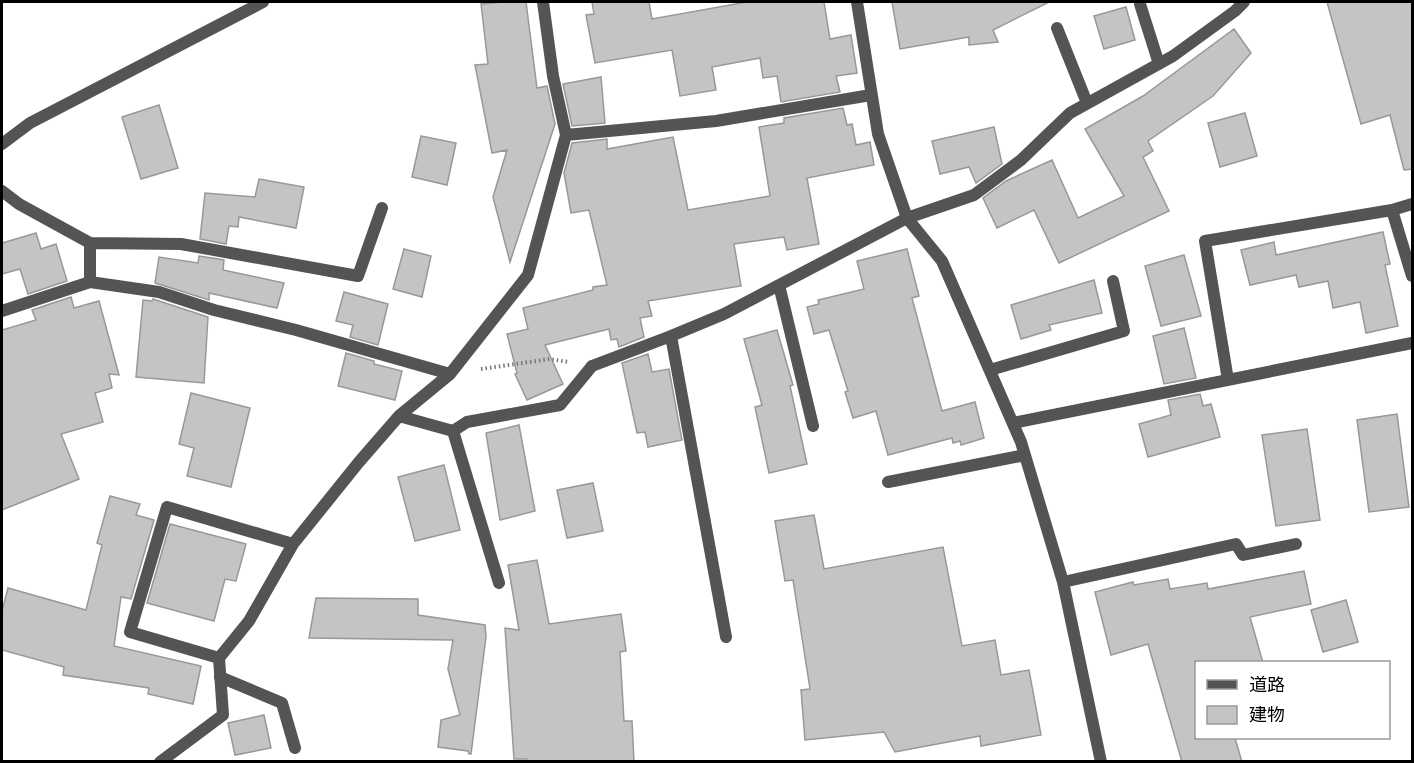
<svg xmlns="http://www.w3.org/2000/svg" width="1414" height="763" viewBox="0 0 1414 763" font-family="Helvetica,'Noto Sans JP',sans-serif">
<rect width="100%" height="100%" fill="#fff"/>
<!-- building -->
<path fill="#c4c4c4" stroke="#989898" stroke-width="1.5" d="M503 2H526L537 88 547 86 555 124 510 262 493 197 507 150 492 153 475 65 488 64 481 4Z
M592 2H649L652 19 747 2H824L830 39 851 35 857 73 836 76 840 92 781 102 777 76 763 78 760 58 712 67 716 90 680 96 672 50 595 63 586 15 594 14Z
M892 2H1049L993 30 998 42 969 45V37L900 49Z
M1327 2H1413V169L1404 170 1390 115 1361 124Z
M1126 7 1135 40 1104 49 1094 16Z
M1234 29 1251 53 1213 96 1148 141 1153 151 1143 157 1169 211 1059 263 1034 210 997 228 983 198 1006 181 1052 160 1078 218 1124 196 1085 129 1143 96Z
M601 77 605 123 572 126 563 84Z
M159 105 178 168 141 179 122 117Z
M843 108 847 125 852 124 856 145 870 142 874 165 807 178 819 244 787 250 784 237 734 244 741 286 648 301 652 316 640 318 644 337 619 347 617 339 611 340 609 329 545 345 563 384 527 400 515 374 517 373 507 334 528 329 523 308 593 290V287L607 285 589 210 571 213 564 173 572 143 607 139V149L673 137 688 210 770 196 759 127 784 123V118Z
M1245 113 1257 156 1220 167 1208 123Z
M994 127 1002 164 976 183 969 167 940 174 932 141Z
M421 136 456 143 447 185 412 177Z
M259 179 304 187 296 228 239 217 238 227 229 226 226 244 200 239 205 193 255 197Z
M1383 232 1390 264 1385 265 1398 326 1366 333 1360 302 1333 308 1328 281 1299 287 1296 275 1250 285 1241 250 1274 242 1276 255Z
M36 233 41 249 56 244 67 281 28 294 20 269 2 274V243Z
M404 249 431 256 422 297 393 289Z
M907 249 919 296 912 298 942 411 975 402 984 438 961 445 960 441 953 443 952 438 888 455 876 411 853 418 845 392 848 391 829 330 814 334 807 307 819 304 818 300 864 289 857 261Z
M1184 255 1201 316 1161 326 1145 266Z
M199 256 224 260 223 270 284 283 277 308 209 293V300L155 283 159 257 198 263Z
M1094 280 1102 313 1049 325 1051 330 1021 339 1011 305Z
M344 292 388 304 378 345 350 337 353 325 336 321Z
M71 297 74 308 99 301 119 375 109 374 112 388 95 393 103 422 61 434 79 479 2 510V330L36 320 32 310Z
M153 299 208 317 204 383 136 377 143 300 152 301Z
M1184 328 1196 378 1164 384 1153 336Z
M777 330 793 385 790 386 807 464 769 473 755 407 762 405 744 339Z
M346 353 374 361V364L402 371 395 400 338 386Z
M648 354 652 372 669 369 682 440 648 447 645 432 637 433 622 363Z
M191 393 250 408 231 487 187 476 194 448 179 444Z
M1200 394 1203 406 1211 404 1220 437 1148 457 1139 424 1171 415 1168 400Z
M1397 414 1409 507 1369 512 1357 420Z
M519 425 535 511 500 520 486 433Z
M1307 429 1320 520 1276 526 1262 435Z
M444 465 460 530 415 541 398 477Z
M593 483 603 531 567 538 557 490Z
M110 496 140 504 136 515 154 520 131 599 121 597 114 646 201 666 193 704 148 694 149 688 63 675 64 667 2 650V611L8 588 86 610 102 545 97 543Z
M814 515 824 569 943 547 962 646 995 640 1001 675 1029 670 1041 735 981 746 980 736 895 752 884 732 805 740 801 690 810 689 793 580 785 581 775 521Z
M170 524 246 544 236 581 225 579 214 621 147 603Z
M537 560 549 624 621 614 626 651 620 652 624 721H632L634 762H527V759H514L505 628 519 630 508 565Z
M1304 571 1311 604 1250 617 1263 663H1197V738H1235L1242 762H1182L1148 644 1111 655 1095 592 1133 582 1134 585 1168 579 1170 589 1207 583 1208 589Z
M316 598 418 599V615L485 625 486 637 471 754H469L468 751 438 747 441 720 460 715 448 669 453 640 309 638Z
M1346 600 1358 642 1323 652 1311 610Z
M264 715 271 748 235 755 228 723Z"/>
<g fill="none" stroke-linecap="round" stroke-linejoin="round">
<!-- path -->
<path stroke="#767676" stroke-width="4" stroke-dasharray="1.5 3" stroke-linecap="butt" d="M481 369 550 359 568 362"/>
<!-- lane -->
<path stroke="#545454" stroke-width="12" d="M1412 204 1392 210 1412 276
M1228 380 1205 241 1392 210
M1013 423 1412 343
M453 431 467 422 560 405 592 366
M160 762 223 715 219 658"/>
<!-- street -->
<path stroke="#545454" stroke-width="12" d="M857 2 878 134 907 218 942 261 1021 442 1063 582 1101 762
M1140 4 1159 64
M1057 28 1087 103
M566 135 716 121 871 95
M2 144 30 123 263 2
M2 191 19 204 90 243V282
M90 243 181 244 358 276 382 208
M779 285 813 426
M2 311 90 282 159 292 214 310 296 330 450 374
M671 336 726 637
M592 366 671 336 724 314 907 218 974 195 1021 160 1070 113 1173 56 1235 11 1244 2
M990 370 1124 331 1113 281
M399 416 453 431 499 583
M888 482 1025 455
M293 544 167 507 130 632 219 658 249 621 293 544 359 462 399 416 450 374 528 275 566 135 553 76 543 2
M1063 582 1236 544 1243 555 1296 544
M220 677 282 703 295 748"/>
</g>
<!-- border -->
<rect width="1414" height="763" fill="none" stroke="#000000" stroke-width="6"/>
<!-- legend -->
<rect x="1195" y="661" width="195" height="78" fill="#ffffff" stroke="#999999" stroke-width="1.5"/>
<rect x="1207" y="680" width="30" height="9" fill="#545454" stroke="#999999" stroke-width="1.5"/>
<text x="1249" y="691" font-size="18" fill="#000000">道路</text>
<rect x="1207" y="706" width="30" height="18" fill="#c4c4c4" stroke="#999999" stroke-width="1.5"/>
<text x="1249" y="721" font-size="18" fill="#000000">建物</text>
</svg>
